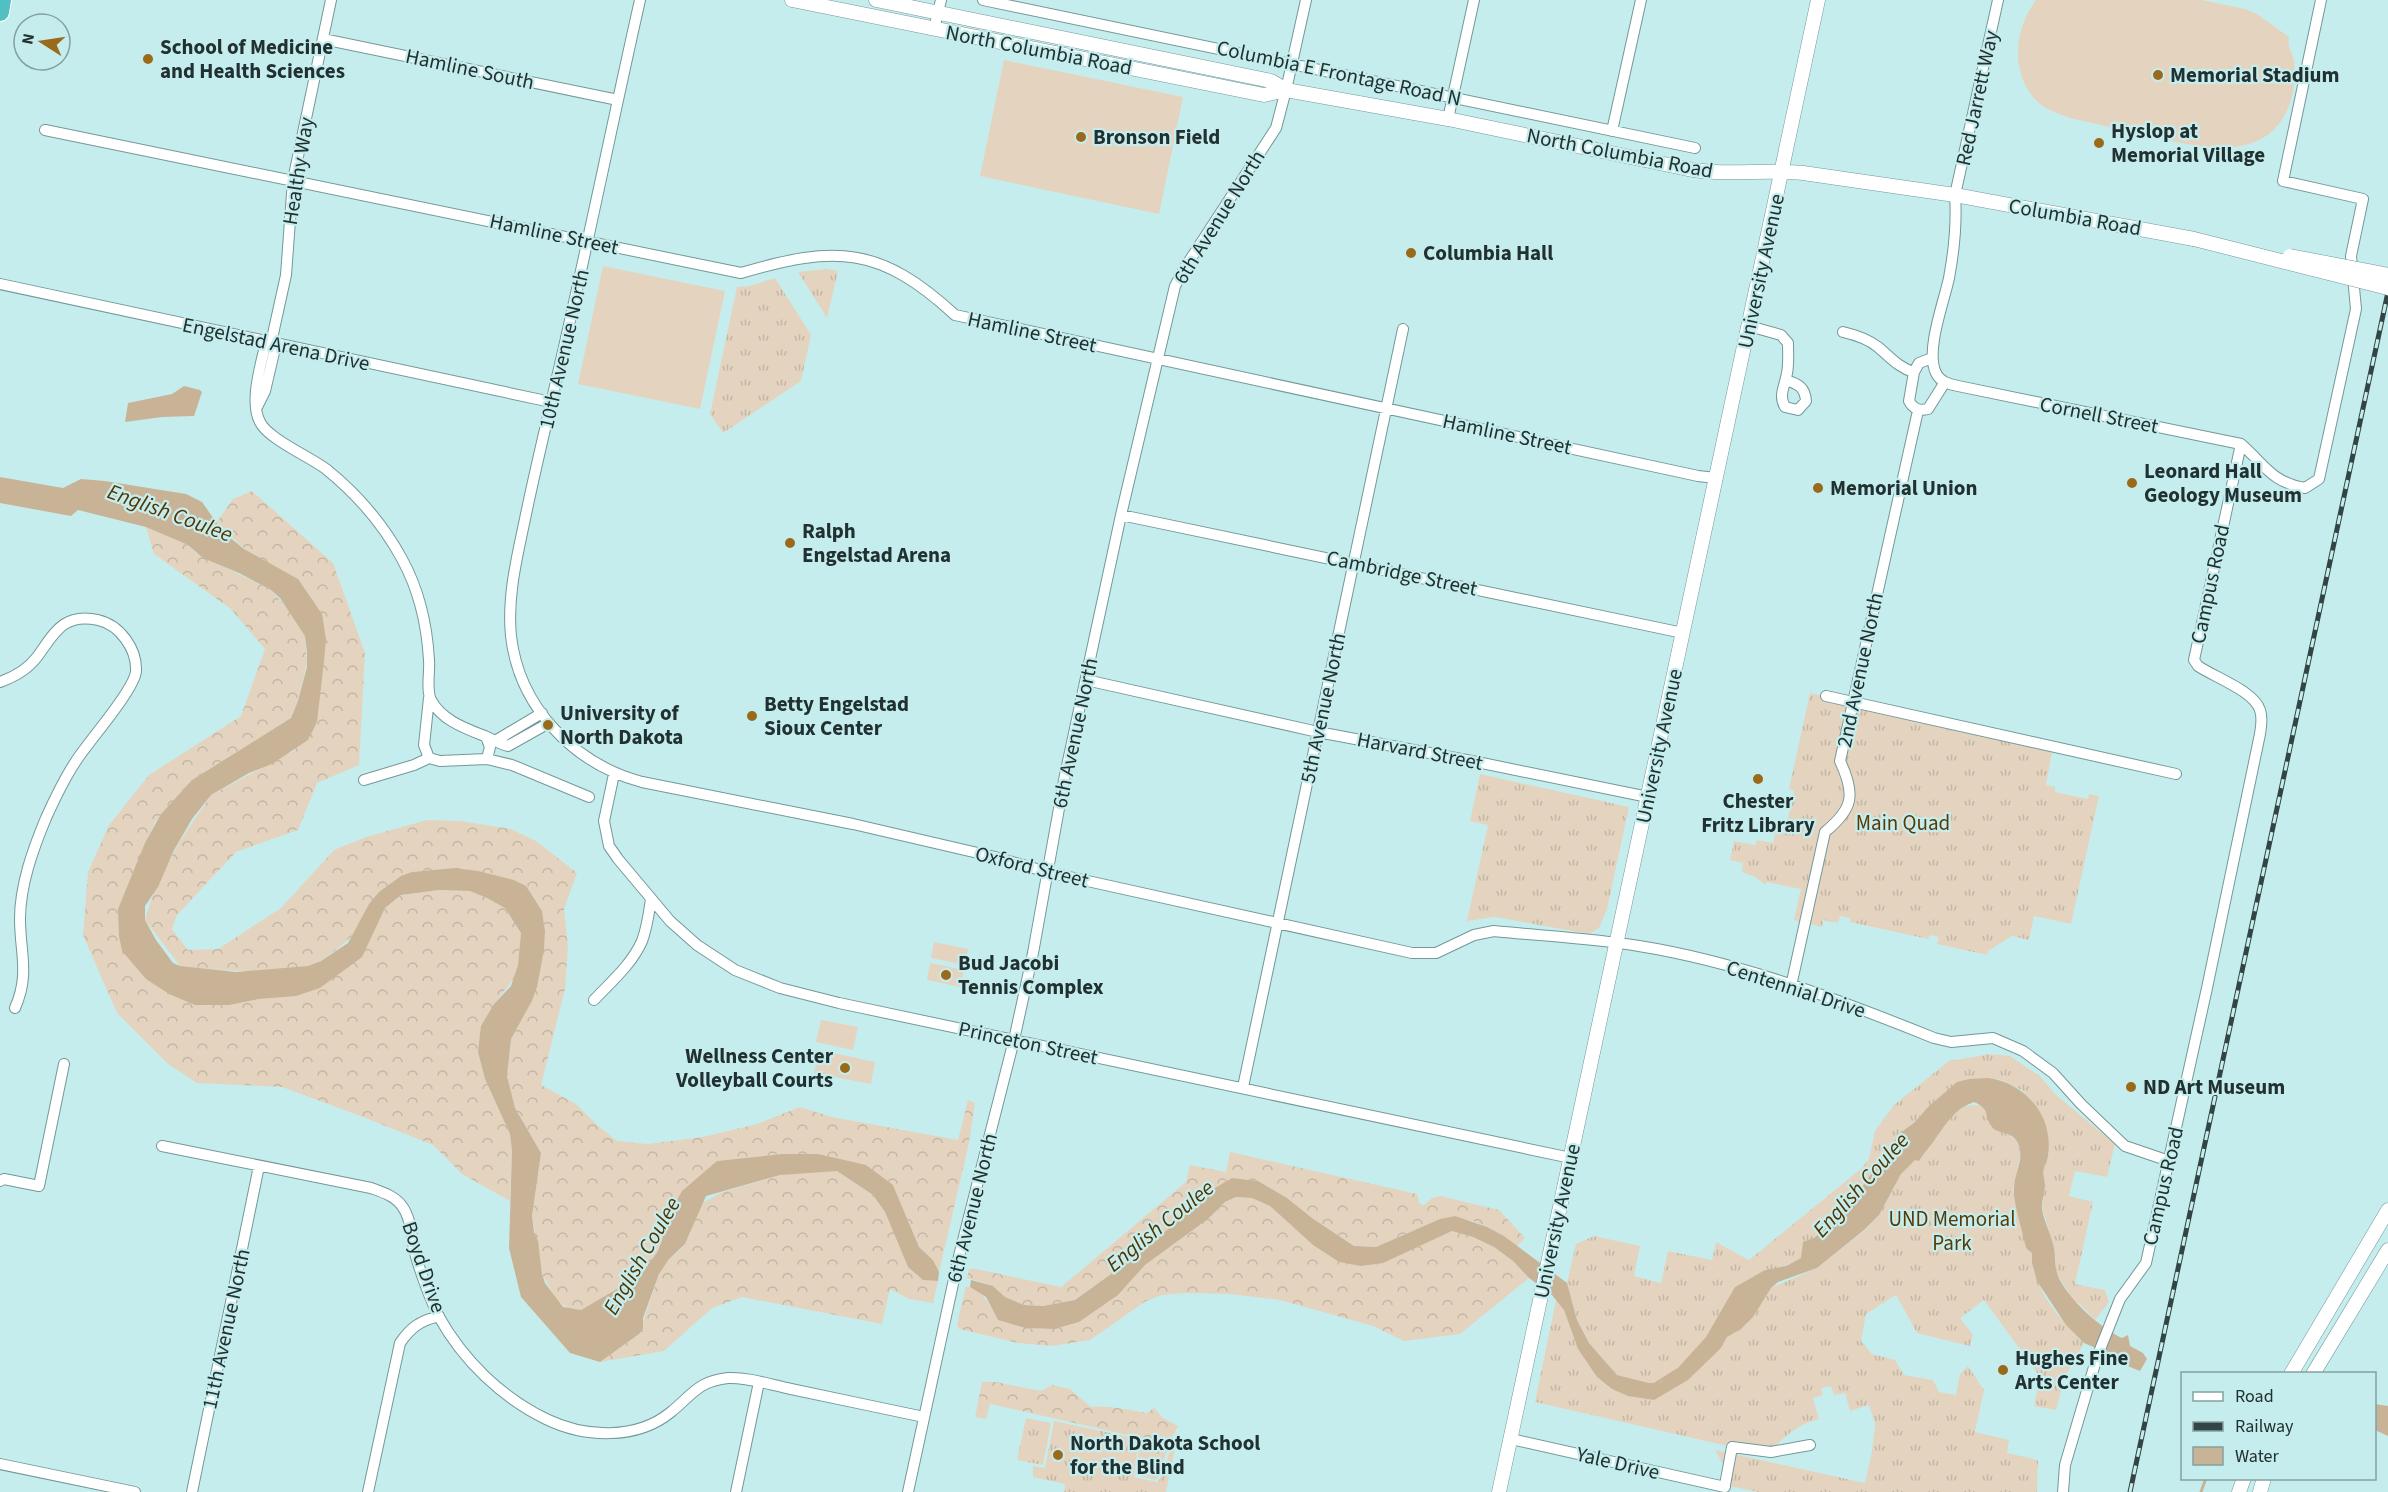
<svg xmlns="http://www.w3.org/2000/svg" width="2388" height="1492" viewBox="0 0 2388 1492" font-family="'Source Sans 3',sans-serif">
<defs>
<pattern id="grass-tufts" width="24" height="20" patternUnits="userSpaceOnUse" patternTransform="scale(1.5)"><rect width="24" height="20" fill="#e4d4bf"/><path d="M3 7l-1-3M5 7V3M7 7l1-3M15 17l-1-3M17 17v-4M19 17l1-3" fill="none" stroke="#c3b6a4"/></pattern>
<pattern id="forest-crowns" width="20" height="18" patternUnits="userSpaceOnUse" patternTransform="scale(1.5)"><rect width="20" height="18" fill="#e4d4bf"/><path d="M2 6a3 3 0 1 1 6 0M12 15a3 3 0 1 1 6 0" fill="none" stroke="#c3b6a4"/></pattern>
</defs>
<rect width="100%" height="100%" fill="#c6eded"/>
<!-- grass -->
<path fill="url(#grass-tufts)" d="M826 269 838 271 827 318 798 272Z
M775 278 811 335 801 381 723 433 710 414 737 287 750 286Z
M1810 693 2053 747 2046 785 2055 787V792L2088 799 2089 794 2099 796 2071 924 2034 916 2029 940 2012 936 1988 951 1987 955 1937 944 1939 937 1930 935 1928 939 1850 922V918L1840 916 1838 923 1823 920 1822 927 1794 920 1801 889 1766 882V885L1755 877 1742 872 1743 863 1730 860 1734 841 1755 845 1757 840 1773 843 1776 831 1785 833 1794 791 1789 789Z
M1480 774 1629 807 1607 909 1599 928 1589 934 1495 917 1467 921 1488 825 1470 821Z
M1990 1054 2010 1056 2041 1077 2055 1094 2115 1144 2107 1177 2075 1171 2069 1196 2093 1202 2075 1284 2105 1290 2109 1302 2095 1320 2080 1304 2074 1302 2057 1274 2054 1248 2042 1207 2045 1187 2043 1171 2048 1157 2046 1128 2040 1113 2022 1090 1998 1079 1959 1082 1928 1107 1914 1123 1904 1130 1894 1141 1855 1197 1834 1215 1831 1223 1814 1238 1801 1258 1778 1269 1765 1270 1735 1287 1714 1327 1686 1364 1660 1383H1649L1617 1375 1589 1343 1577 1320 1567 1283 1576 1244 1594 1236 1640 1246 1634 1276 1661 1283 1668 1251 1712 1260 1716 1242 1749 1260 1862 1168 1869 1159 1875 1131 1894 1105 1949 1061Z
M1981 1105 2003 1131 2016 1140 2021 1152 2013 1190 2032 1253C2031 1287 2061 1321 2084 1343L2064 1379 2056 1410 2034 1406 2040 1377 1984 1300 1960 1318 1973 1335 1970 1346 1917 1333 1896 1295 1866 1314 1861 1341 1872 1354 1895 1360 1904 1375 1933 1380 1939 1392 1956 1395 1960 1374 1968 1366 1984 1390 1975 1432 2009 1440 2007 1453 2038 1460 2037 1492H1758L1729 1486 1726 1469 1715 1450 1865 1483 1872 1451 1875 1424 1869 1405 1850 1411 1845 1393 1834 1395 1831 1386 1821 1388 1823 1395 1813 1398 1819 1419C1798 1424 1787 1435 1772 1449L1732 1447 1535 1402 1556 1300 1564 1310 1578 1349 1597 1377 1612 1389 1654 1400 1721 1348 1727 1337 1746 1325 1771 1288 1817 1268 1865 1230 1879 1215 1901 1174 1935 1140 1953 1114 1965 1106Z
M1026 1418 1051 1423 1043 1465 1017 1460Z
M1054 1421 1139 1439 1134 1477 1157 1482 1160 1479 1173 1443 1177 1439 1166 1492H1064L1065 1484 1033 1477V1466L1045 1468Z"/>
<!-- forest -->
<path fill="url(#forest-crowns)" d="M252 491 333 563 365 653 359 765 317 783 298 830 236 852 177 915 172 929 188 950 218 949 281 908 334 850 366 837 427 820 460 821 511 829 536 841 577 873 564 909 568 947 565 989 541 1085 576 1104 596 1124 617 1141 648 1144 703 1137 757 1124 800 1107 832 1117 958 1140 968 1100 975 1103 969 1143 939 1272 933 1260 919 1247 893 1185 818 1154H782L717 1161 646 1269 612 1293 581 1310 568 1308 558 1302 542 1274 532 1216 541 1153 515 1108 507 1076 511 1039 532 1001 544 950 545 931 542 911 454 868 412 872C384 902 357 937 322 960 294 978 213 970 180 966L145 920 154 891 179 842 211 795 295 750 321 617 216 523 233 499Z
M146 527 188 545 196 553 271 590 287 608 305 636 307 663 298 701 291 718 192 780 155 822 138 864 134 965 146 979 259 999 320 988 335 975 379 921 385 908 401 895 439 890 470 891 487 898 505 908 521 933 518 965 515 977 494 1004 478 1052 485 1079 510 1134 512 1151 510 1201 462 1174 433 1145 363 1117 282 1087 197 1083 168 1064 117 1013 83 935 88 872 109 825 149 775 241 716 265 649 231 609 154 554Z
M1230 1152 1417 1194 1420 1204 1424 1205 1432 1198 1440 1196 1499 1210 1525 1238 1517 1246 1504 1236 1473 1221 1440 1219 1376 1247 1354 1246 1312 1218 1287 1198 1258 1181 1232 1178 1143 1251 1075 1300 1043 1306 1024 1305 1005 1297 993 1286 967 1278 969 1269H976L1061 1287 1186 1182 1190 1165 1226 1172Z
M811 1171H837L873 1195 885 1212 908 1267 923 1279 938 1281 933 1303 909 1299 890 1289 882 1324 742 1297 712 1308 664 1351 600 1362 639 1334 659 1274 669 1259 681 1249 690 1234 701 1204 720 1193 780 1175Z
M1236 1197 1252 1198 1270 1206 1313 1245 1339 1262 1382 1263 1452 1231 1473 1237 1494 1247 1513 1261 1529 1278 1460 1334 1404 1341 1373 1326 1280 1300 1228 1294 1186 1293 1162 1295 1146 1301 1090 1340 1052 1346 1018 1343 959 1329 957 1324 966 1286C983 1290 990 1305 998 1320L1025 1328 1054 1329 1118 1295 1145 1265 1208 1219 1225 1202Z
M982 1382H996L1041 1391 1052 1385 1070 1389 1091 1407C1109 1405 1128 1410 1147 1413L1154 1408 1163 1418 1178 1426 1169 1444 1159 1476 1156 1480 1135 1475 1141 1438 990 1404 986 1419 975 1417Z"/>
<!-- pitch -->
<path fill="#e4d4bf" d="M2036 0H2202L2245 9 2257 14 2289 37C2287 50 2293 51 2294 62 2296 75 2294 91 2290 103 2268 167 2195 147 2146 135 2120 129 2095 124 2070 118 2057 113 2041 108 2033 97 2010 68 2015 28 2036 0Z
M1004 60 1183 97 1159 214 980 176Z
M603 266 725 291 700 409 578 384Z
M934 942 968 949 965 965 931 958Z
M930 963 964 970 961 987 927 980Z
M821 1020 858 1027 853 1050 816 1042Z
M820 1050 875 1062 871 1084 814 1073Z"/>
<!-- water -->
<path fill="#c8b397" d="M184 386 200 390 202 392 194 416 162 417 125 422 128 403 172 394Z
M0 477 63 488 81 479 105 481 186 494 202 502 223 532 244 549 298 579 322 614 326 639 324 661 317 722 308 740 272 764 249 773 211 795 192 819 174 850 158 887 145 906V920L156 940 173 963 180 966 236 972 308 966 321 961 348 943 369 904 379 892 401 876 412 872 454 868 478 871 514 880 526 886 542 911 545 931 544 950 537 987 532 1001 511 1039 507 1076 515 1108 541 1153 532 1216 534 1232 538 1241 542 1274 545 1283 563 1307 581 1310 641 1275 658 1251 673 1207 682 1191 717 1161 782 1154H818L866 1165 893 1185 919 1247 933 1260 939 1272 938 1281 923 1280 908 1267 885 1212 873 1195 837 1171 780 1175 706 1196 685 1244 669 1259 659 1274 643 1318V1329L639 1334 600 1362 570 1353 521 1297 509 1248 512 1151 510 1134 485 1079 478 1052 481 1026 494 1004 511 986 518 965 521 933 505 908 487 898 470 891 439 890 401 895 385 908 362 957 320 988 296 996 259 999 229 1005H195L169 994 146 979 122 951 119 936 118 909 145 843 161 814 192 780 291 718 298 701 307 667V652L305 636 280 598 271 590 239 573 203 558 188 545 146 527 78 510 71 516 0 503Z
M1987 1078C2025 1082 2054 1116 2048 1155 2048 1160 2045 1164 2044 1168 2042 1174 2045 1180 2045 1186 2045 1194 2041 1201 2042 1209 2044 1221 2050 1232 2053 1244 2056 1254 2054 1266 2058 1276 2067 1298 2100 1328 2122 1338L2128 1335 2130 1346 2143 1353 2147 1359 2140 1371 2108 1358 2103 1351 2084 1343 2066 1325 2037 1281 2032 1263V1253L2026 1248C2023 1232 2013 1203 2014 1189 2014 1172 2027 1156 2016 1140 2010 1131 1997 1134 1992 1127 1984 1117 1991 1109 1974 1102 1954 1109 1948 1122 1936 1138 1930 1147 1925 1151 1919 1161L1915 1160 1901 1174 1879 1215 1864 1230 1817 1268 1778 1282 1771 1288 1753 1317 1741 1329 1727 1337 1721 1348 1688 1380 1654 1400 1628 1396 1612 1389 1597 1377 1578 1349 1564 1310 1552 1295 1529 1278 1513 1261 1494 1247 1473 1237 1452 1231 1383 1263 1361 1266 1339 1262 1313 1245 1270 1206 1252 1198 1236 1197 1225 1202 1208 1219 1145 1265 1118 1295 1079 1322 1054 1329 1025 1328 998 1320 986 1297 970 1287 971 1280 993 1286 1005 1297 1024 1305 1043 1306 1075 1300 1143 1251 1215 1188 1232 1178 1258 1181 1287 1198 1312 1218 1354 1246 1376 1247 1440 1219 1455 1216 1487 1227 1504 1236 1567 1283 1577 1320 1589 1343 1617 1375 1649 1383H1660L1677 1369 1706 1337 1735 1287 1765 1270 1786 1266 1801 1258 1803 1242 1814 1238 1831 1223 1834 1215 1855 1197 1894 1141 1904 1130 1914 1123 1928 1107 1957 1082 1969 1079Z
M2374 1404 2388 1406V1436L2375 1430Z"/>
<g fill="none" stroke-linecap="round" stroke-linejoin="round">
<!-- stream -->
<path stroke="#c8b397" stroke-width="3" d="M1655 1384 1677 1370
M2201 1492 2206 1478"/>
<defs>
<path id="street" d="M640 0C611 129 585 258 555 386 545 430 534 475 525 519 517 557 507 597 511 636 519 707 574 764 642 782L853 824 995 857 1047 872 1412 953H1436L1474 935 1494 931C1542 936 1591 938 1639 946 1739 962 1840 1000 1934 1038L1951 1042 1993 1038 2023 1051 2053 1073 2081 1104 2125 1146 2169 1161
M983 0 1695 148
M1998 0 1955 195C1957 223 1954 251 1949 278 1944 302 1925 351 1936 373 1940 382 1949 384 1958 386L2241 444C2265 465 2271 482 2305 488L2319 479 2356 309 2351 256 2363 199 2283 181 2321 0
M934 29 941 0
M323 39 618 100
M1448 119 1474 0
M45 130 741 273C836 245 880 246 955 315L1698 476 1716 478
M1612 131 1641 0
M0 284 551 402
M1749 326 1781 335 1788 343C1788 353 1789 363 1787 373 1785 386 1778 395 1785 407L1798 410 1806 401C1805 387 1798 384 1786 380
M1843 332C1856 335 1868 339 1878 347 1890 357 1899 368 1914 372
M266 342C261 364 249 402 260 422 267 438 310 457 326 469 357 494 383 524 402 559 419 590 427 625 429 660 430 672 426 690 431 700 442 721 467 729 487 737 494 740 500 744 508 746L549 723
M271 343 286 275 293 180 331 0
M1932 358 1919 363 1914 372 1909 401C1913 409 1919 411 1928 409L1945 382
M257 407 265 391 276 344
M1121 515 1683 633
M1086 680 1318 732 1477 762 1648 797
M0 682C14 677 28 669 37 657 54 634 63 612 98 620 120 625 137 649 136 671 135 689 88 742 76 761 64 779 55 798 46 818 33 849 20 885 20 919 20 953 30 974 15 1008
M1826 696 2176 774
M429 698 424 745 429 758 440 761 487 759
M486 737 490 747 487 759 512 765 589 797
M495 741 542 713
M614 774 604 821 609 846 618 859 670 921 697 945 735 970 780 988 839 1003 1571 1158
M364 780 414 765 429 758
M1791 986 1825 832C1853 809 1856 795 1840 761L1917 415
M594 1000C611 982 632 964 642 941 647 928 649 913 651 899
M1243 1087 1403 329
M162 1146 371 1188C382 1192 395 1196 402 1206 411 1218 411 1235 414 1249 419 1269 430 1299 439 1317 464 1361 501 1397 546 1419 585 1438 637 1440 671 1412 692 1395 698 1381 728 1378 748 1377 771 1385 791 1389 835 1398 880 1408 924 1417
M0 1181 4 1179 39 1186 64 1064
M1511 1439 1725 1487
M0 1464 135 1492
M1725 1485 1732 1447 1771 1452 1810 1445
M192 1492 259 1166
M368 1492 400 1343C411 1327 420 1321 439 1316
M736 1492 759 1382
M908 1492 959 1256 1014 1040 1033 953 1065 775 1121 515 1175 286 1184 269 1276 128 1286 90 1306 0
M2063 1492 2065 1465 2097 1357 2120 1299 2146 1263 2207 988 2260 734C2261 726 2263 718 2260 710 2254 691 2214 677 2198 666L2194 660 2241 444"/>
<path id="secondary" d="M792 0 1264 95 1286 90
M876 0 1271 81 1286 90 1448 119 1688 169C1726 176 1764 169 1803 173L1955 195 2194 239
M2291 1374 2388 1210
M2313 1374 2388 1250
M1499 1492 1818 0
M2239 1492 2244 1478
M2260 1492 2264 1478"/>
<path id="highway" d="M0 12 2 0"/>
</defs>
<!-- street casing -->
<use href="#street" stroke="#739898" stroke-width="12"/>
<!-- secondary casing -->
<use href="#secondary" stroke="#739898" stroke-width="15"/>
<!-- highway casing -->
<use href="#highway" stroke="#fff" stroke-width="20"/>
<!-- street -->
<use href="#street" stroke="#fff" stroke-width="10"/>
<!-- secondary -->
<use href="#secondary" stroke="#fff" stroke-width="14"/>
<!-- highway -->
<use href="#highway" stroke="#50c0c2" stroke-width="18"/>
<defs>
<path id="rail" d="M2130 1492 2388 292"/>
</defs>
<!-- rail casing -->
<use href="#rail" stroke="#324444" stroke-width="5"/>
<!-- rail -->
<use href="#rail" stroke="#c6eded" stroke-width="3" stroke-dasharray="9" stroke-linecap="butt"/>
<defs>
<path id="secondary-bridge" d="M2194 239 2388 288
M2290 256 2388 275"/>
</defs>
<!-- secondary-bridge casing -->
<use href="#secondary-bridge" stroke="#739898" stroke-width="15" stroke-linecap="butt"/>
<!-- secondary-bridge -->
<use href="#secondary-bridge" stroke="#fff" stroke-width="14"/>
</g>
<!-- markers -->
<g fill="#9a6a1b" stroke="#c6eded" stroke-width="2">
<circle cx="148" cy="59" r="6"/>
<circle cx="2158" cy="75" r="6"/>
<circle cx="1081" cy="137" r="6"/>
<circle cx="2099" cy="143" r="6"/>
<circle cx="1411" cy="253" r="6"/>
<circle cx="2132" cy="483" r="6"/>
<circle cx="1818" cy="488" r="6"/>
<circle cx="790" cy="543" r="6"/>
<circle cx="752" cy="716" r="6"/>
<circle cx="548" cy="725" r="6"/>
<circle cx="1758" cy="779" r="6"/>
<circle cx="946" cy="975" r="6"/>
<circle cx="845" cy="1068" r="6"/>
<circle cx="2131" cy="1087" r="6"/>
<circle cx="2003" cy="1370" r="6"/>
<circle cx="1058" cy="1455" r="6"/>
</g>
<g text-anchor="middle" dominant-baseline="central" stroke-width="4.5" stroke-linejoin="round" paint-order="stroke">
<!-- poi labels -->
<g font-size="21" font-weight="bold" fill="#213030" stroke="#c6eded" text-anchor="start">
<text x="160" y="47">School of Medicine<tspan x="160" dy="24">and Health Sciences</tspan></text>
<text x="2170" y="75">Memorial Stadium</text>
<text x="2111" y="131">Hyslop at<tspan x="2111" dy="24">Memorial Village</tspan></text>
<text x="1093" y="137">Bronson Field</text>
<text x="1423" y="253">Columbia Hall</text>
<text x="2144" y="471">Leonard Hall<tspan x="2144" dy="24">Geology Museum</tspan></text>
<text x="1830" y="488">Memorial Union</text>
<text x="802" y="531">Ralph<tspan x="802" dy="24">Engelstad Arena</tspan></text>
<text x="764" y="704">Betty Engelstad<tspan x="764" dy="24">Sioux Center</tspan></text>
<text x="560" y="713">University of<tspan x="560" dy="24">North Dakota</tspan></text>
<text x="1758" y="801" text-anchor="middle">Chester<tspan x="1758" dy="24">Fritz Library</tspan></text>
<text x="958" y="963">Bud Jacobi<tspan x="958" dy="24">Tennis Complex</tspan></text>
<text x="833" y="1056" text-anchor="end">Wellness Center<tspan x="833" dy="24">Volleyball Courts</tspan></text>
<text x="2143" y="1087">ND Art Museum</text>
<text x="2015" y="1358">Hughes Fine<tspan x="2015" dy="24">Arts Center</tspan></text>
<text x="1070" y="1443">North Dakota School<tspan x="1070" dy="24">for the Blind</tspan></text>
</g>
<!-- street labels -->
<g font-size="21" fill="#213030" stroke="#c6eded">
<text transform="translate(1039 50) rotate(11)">North Columbia Road</text>
<text transform="translate(470 69) rotate(12)">Hamline South</text>
<text transform="translate(1339 73) rotate(12)">Columbia E Frontage Road N</text>
<text transform="translate(1977 98) rotate(-78)">Red Jarrett Way</text>
<text transform="translate(1620 153) rotate(11)">North Columbia Road</text>
<text transform="translate(298 171) rotate(-81)">Healthy Way</text>
<text transform="translate(1219 217) rotate(-58)">6th Avenue North</text>
<text transform="translate(2075 217) rotate(10)">Columbia Road</text>
<text transform="translate(554 234) rotate(12)">Hamline Street</text>
<text transform="translate(1761 271) rotate(-78)">University Avenue</text>
<text transform="translate(1032 332) rotate(12)">Hamline Street</text>
<text transform="translate(276 344) rotate(12)">Engelstad Arena Drive</text>
<text transform="translate(564 349) rotate(-77)">10th Avenue North</text>
<text transform="translate(2099 415) rotate(11)">Cornell Street</text>
<text transform="translate(1507 434) rotate(12)">Hamline Street</text>
<text transform="translate(1402 573) rotate(12)">Cambridge Street</text>
<text transform="translate(2210 584) rotate(-78)">Campus Road</text>
<text transform="translate(1860 670) rotate(-78)">2nd Avenue North</text>
<text transform="translate(1323 708) rotate(-78)">5th Avenue North</text>
<text transform="translate(1075 733) rotate(-78)">6th Avenue North</text>
<text transform="translate(1659 746) rotate(-78)">University Avenue</text>
<text transform="translate(1420 751) rotate(11)">Harvard Street</text>
<text transform="translate(1032 867) rotate(14)">Oxford Street</text>
<text transform="translate(1796 989) rotate(18)">Centennial Drive</text>
<text transform="translate(1028 1043) rotate(12)">Princeton Street</text>
<text transform="translate(2163 1186) rotate(-77)">Campus Road</text>
<text transform="translate(972 1208) rotate(-76)">6th Avenue North</text>
<text transform="translate(1557 1221) rotate(-78)">University Avenue</text>
<text transform="translate(424 1267) rotate(71)">Boyd Drive</text>
<text transform="translate(226 1329) rotate(-78)">11th Avenue North</text>
<text transform="translate(1618 1463) rotate(13)">Yale Drive</text>
</g>
<!-- park labels -->
<g font-size="21" fill="#583a06" stroke="#c6eded">
<text x="1903" y="823">Main Quad</text>
<text x="1952" y="1219">UND Memorial<tspan x="1952" dy="24">Park</tspan></text>
</g>
<!-- water labels -->
<g font-size="22" font-style="italic" fill="#523400" stroke="#c6eded">
<text transform="translate(170 513) rotate(20)">English Coulee</text>
<text transform="translate(1861 1185) rotate(-48)">English Coulee</text>
<text transform="translate(1160 1226) rotate(-39)">English Coulee</text>
<text transform="translate(642 1256) rotate(-60)">English Coulee</text>
</g>
</g>
<!-- legend -->
<rect x="2181" y="1372" width="195" height="108" fill="#c6eded" stroke="#84a1a1" stroke-width="1.5"/>
<rect x="2193" y="1392" width="30" height="9" fill="#ffffff" stroke="#84a1a1" stroke-width="1.5"/>
<text x="2235" y="1402" font-size="18" fill="#213030">Road</text>
<rect x="2193" y="1422" width="30" height="9" fill="#324444" stroke="#84a1a1" stroke-width="1.5"/>
<text x="2235" y="1432" font-size="18" fill="#213030">Railway</text>
<rect x="2193" y="1447" width="30" height="18" fill="#c8b397" stroke="#84a1a1" stroke-width="1.5"/>
<text x="2235" y="1462" font-size="18" fill="#213030">Water</text>
<!-- north arrow -->
<g transform="translate(42 42) rotate(282)"><circle r="28" fill="#c6eded" stroke="#84a1a1" stroke-width="1.5"/>
<path d="M0-4.5L10 22L0 15L-10 22Z" fill="#9a6a1b"/>
<text y="-9" font-size="16" font-weight="bold" text-anchor="middle" fill="#213030">N</text>
</g>
</svg>
